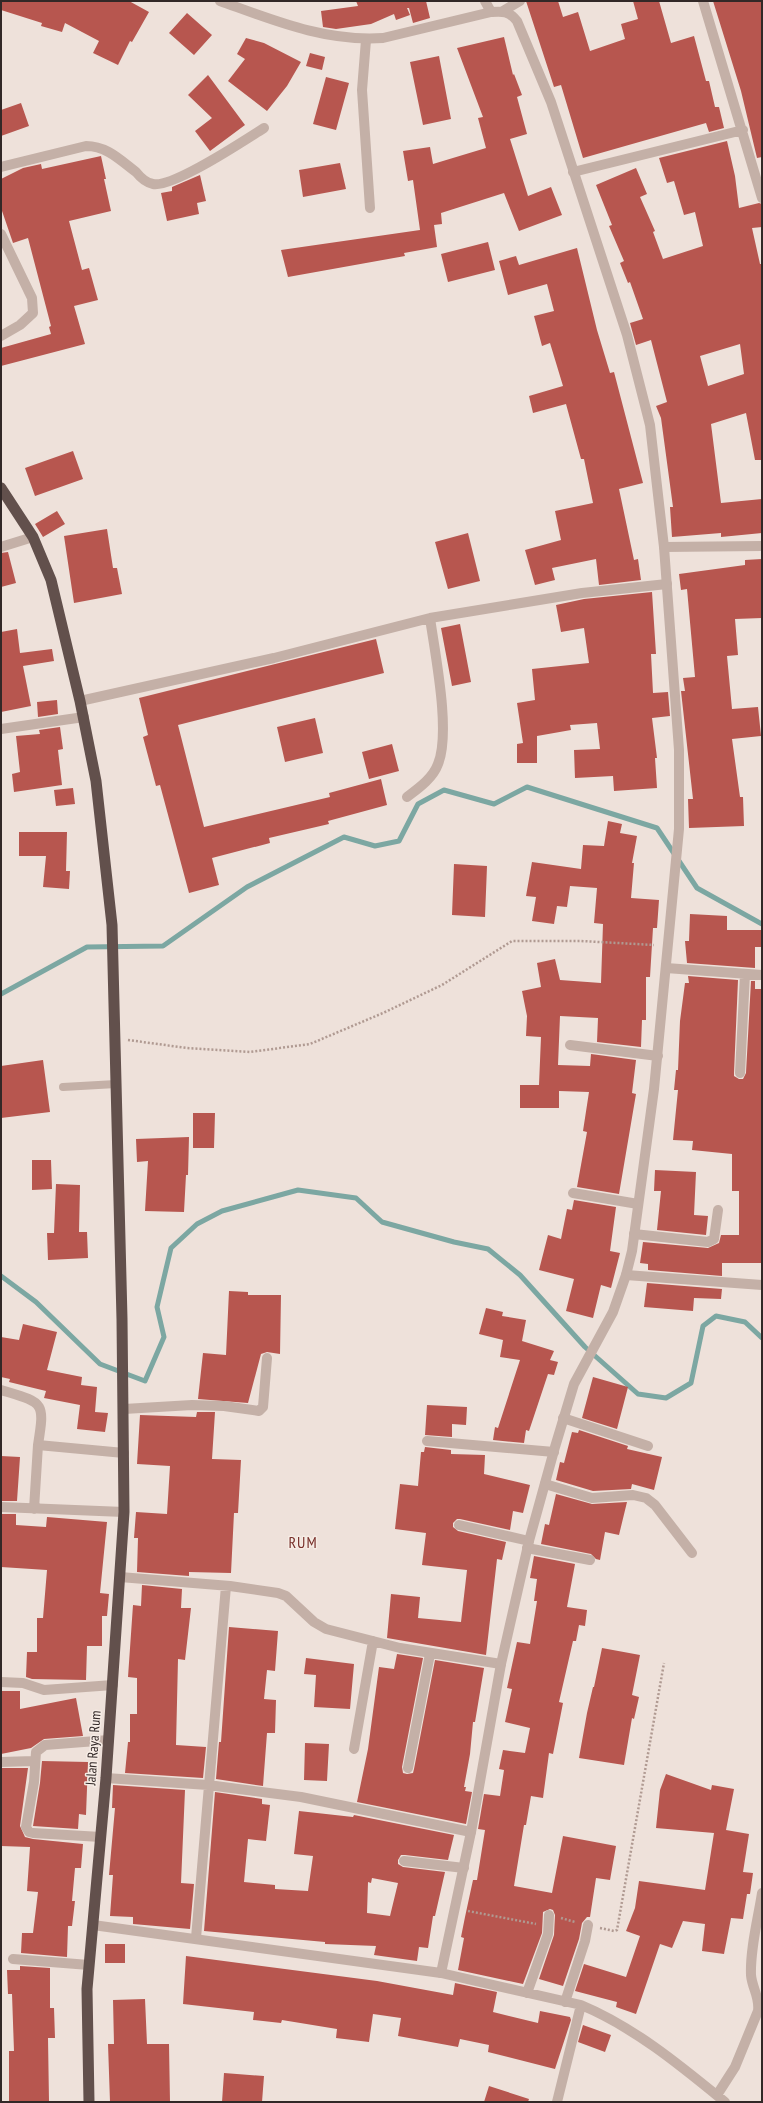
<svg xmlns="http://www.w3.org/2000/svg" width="763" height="2103" viewBox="0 0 763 2103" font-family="'PT Sans Narrow',sans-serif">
<rect width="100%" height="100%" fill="#eee1da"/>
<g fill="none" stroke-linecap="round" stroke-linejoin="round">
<!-- stream -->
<path stroke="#7ca7a2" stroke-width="5" d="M1 994 87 947 163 946 247 887 344 837 375 846 399 841 418 804 444 790 494 804 527 787 657 828 697 888 762 924
M1 1276 36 1302 100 1364 145 1381 164 1337 157 1307 171 1248 197 1224 222 1211 298 1190 356 1198 382 1222 454 1242 488 1249 520 1275 585 1347 638 1394 666 1398 691 1383 703 1326 716 1316 745 1322 762 1338"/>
</g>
<!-- building -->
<path fill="#b7564f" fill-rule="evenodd" d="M1 1H129L149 12 132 42 130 41 118 65 93 53 99 41 65 23 62 32 41 26 42 23 1 10Z
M356 1H426L430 18 413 23 409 8H407L410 15 396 20 394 14 371 24 336 29 323 27 321 11 358 6Z
M526 1H558L563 17 578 12 590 51 625 39 621 24 638 19 633 1H659L671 43 694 36 706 81H709L715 107H719L724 128 709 132 706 123 583 158 561 85 554 87Z
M713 1H762V157L757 158 741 91Z
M187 13 212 35 194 55 169 33Z
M504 37 513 75 514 74 522 95 517 97 527 134 510 139 528 196 551 187 562 215 519 231 504 193 441 213 442 224 434 225 437 247 404 253 405 256 288 277 281 250 420 230 413 180 408 181 403 151 430 147 433 164 486 148 478 118 483 117 457 48Z
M246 38 264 43 301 62 287 86 267 111 228 81 245 59 237 54Z
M310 53 325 57 322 70 306 66Z
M439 56 451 119 423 125 410 62Z
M208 75 245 125 210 151 195 131 212 118 188 95Z
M326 77 349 83 336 130 313 124Z
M21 103 29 126 1 136V110Z
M727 141 735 176 739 208 759 203 762 204V227L752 228 760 264H762V460H755L746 413 711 424 721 503 762 499V533L721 537V533L672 537 670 507H673L661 418 656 406 667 402 651 340 636 345 630 323 643 319 630 282 628 283 620 263 624 261 609 226 612 225 596 185 636 168 647 194 640 197 655 231 653 232 663 259 703 246 695 212 684 215 674 181 667 183 659 158ZM740 344 744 374 708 386 700 356Z
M101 156 106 179H104L111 211 69 221 82 270 89 268 98 300 74 306 85 344 1 366V348L51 334 49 327 51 326 28 238 13 243 1 208V179L23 168 41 164 42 169Z
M340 163 346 189 303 197 299 170Z
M200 175 206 201 197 203 199 214 167 221 161 193 172 191V187Z
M488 242 495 270 448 282 441 254Z
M577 248 597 330 610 373 614 372 643 483 619 489 634 560 638 559 641 580 599 585 596 559 552 568 555 580 535 585 525 550 561 540 555 511 593 503 584 459H581L566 404 533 413 529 396 563 386 550 343 542 346 534 316 554 311 547 284 508 295 499 261 516 256 519 265Z
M73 451 83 479 35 496 25 468Z
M57 511 65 524 43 537 35 524Z
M107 529 113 568H117L122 594 74 603 64 536Z
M468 533 480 581 448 589 435 542Z
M8 552 16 583 1 587V553Z
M762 559V618L735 619 738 655 727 656 732 709 758 707 761 736 732 739 740 797H743L744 826 689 828 688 799H693L681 691H685L683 678 695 677 687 589 681 590 679 574 745 565V560Z
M652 592 656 654H651L653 693 668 692 670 716 652 718 657 758H655L657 788 614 791 613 776 575 778 574 750 600 749 597 723 570 725 571 730 537 736V763H517V744L523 743 517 703 535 700 532 669 589 663 584 628 561 632 556 605 584 599Z
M460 624 471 682 452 686 441 628Z
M17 629 20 653 52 649 54 661 23 666 31 706 1 712V632Z
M376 639 384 673 178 725 204 827 330 797 329 793 381 779 387 805 328 821 329 824 269 838 270 843 212 858 219 885 189 893 160 785 156 786 143 737 148 735 139 698Z
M57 700 58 714 38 717 37 702Z
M315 718 323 753 285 762 277 727Z
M60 727 63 749 58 750 62 785 14 792 12 774 20 772 16 736 40 734 39 730Z
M392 744 399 771 369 779 362 752Z
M73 788 75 804 56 806 54 790Z
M608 821 622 824 620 833 637 836 632 863H634L631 898 659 900 657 928H653L650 977H646V1020H642L641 1047 597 1042 598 1018 560 1016 558 1065 590 1066 591 1054 636 1060 632 1093 636 1094 619 1194 577 1187 587 1132 583 1131 589 1092 559 1091V1108H520V1085H539L541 1037 526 1036 527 1016 522 991 541 987 537 963 555 959 560 980 601 983 603 924 594 923 597 888 570 886 567 907 557 906 554 924 532 921 536 897 526 896 532 862 581 869 583 845 604 846Z
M19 832H67L66 871H70L69 889 43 887 46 856H19Z
M454 864 487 866 485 917 452 915Z
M690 914 727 916V930H762V947H755V968L687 963 685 941H689Z
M688 976 738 980 734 1073V1076L739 1079H743L746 1073 751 981H755V989H762V1263H722V1276L648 1270V1264L640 1263 643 1242 708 1248 719 1243 721 1235H739V1191H732V1154L692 1150 693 1141 673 1140 678 1090H674L676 1070H678L680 1021 685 983H689Z
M43 1060 50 1112 1 1118V1066Z
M193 1113H215L214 1148H193Z
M189 1137 188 1175H186L184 1212 145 1211 148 1161 137 1162 136 1139Z
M32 1160H51L52 1189 32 1190Z
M655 1170 696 1172 694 1215 708 1216 706 1235 657 1230 661 1191H654Z
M56 1184 80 1185 79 1232H87L88 1258 48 1260 47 1233H54Z
M574 1200 616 1207 610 1251 620 1253 611 1288 601 1285 593 1318 566 1311 574 1279 539 1270 548 1235 561 1239 567 1209 572 1210Z
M647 1283 722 1289 721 1299 694 1298 693 1311 644 1307Z
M229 1291 248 1292V1295H281L280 1354 267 1352 261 1354 248 1403 198 1399 203 1353 226 1355Z
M486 1308 503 1312 502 1316 526 1320 522 1341 554 1351 550 1360 558 1362 554 1375 548 1374 529 1431 526 1430 524 1443 493 1440 495 1427 498 1428 520 1360 500 1357 503 1340 479 1334Z
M23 1324 57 1332 47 1370 82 1377 81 1385 97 1387 95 1412 108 1413 105 1432 77 1429 80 1405 44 1398 46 1391 9 1382 10 1379 1 1377V1337L19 1340Z
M593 1377 628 1387 617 1429 582 1418Z
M427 1405 467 1407 466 1425 452 1424V1437L425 1435Z
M197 1412H215L212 1459 241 1460 238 1513H234L231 1573 189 1572V1576L137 1572 138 1538H134L136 1512 167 1514 170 1466 137 1464 140 1415 196 1417Z
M579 1430 628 1446 627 1449 662 1457 654 1490 632 1484 631 1489 593 1491 556 1480 560 1462 564 1463 572 1432 578 1433Z
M425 1447 451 1450V1454L485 1455 484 1474 530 1485 523 1513 513 1511 510 1530 460 1519H457L453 1523V1527L458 1531 506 1542 502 1560 497 1559 486 1655 387 1638 391 1594 420 1597 418 1618 461 1622 467 1570 422 1565 426 1533 395 1529 400 1484 418 1486 421 1452H424Z
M1 1456 20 1457 17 1501H1Z
M556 1494 592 1504 627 1502 619 1535 605 1532 600 1560 596 1559 591 1554 541 1544 545 1524 549 1525Z
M1 1514H16V1525L46 1527 47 1517 107 1522 100 1593 109 1594 107 1616H102V1646H87L86 1680 32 1679 26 1677 27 1652H37V1618H43L47 1570 1 1567Z
M534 1556 575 1564 567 1607 587 1610 585 1626 579 1625 576 1641H573L559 1702 563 1703 553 1754 549 1753 543 1798 531 1796 526 1825H524L514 1886 552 1893 563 1836 616 1846 610 1880 596 1878 590 1917H587L582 1923 579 1939 563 1986 539 1979 554 1935 555 1915 553 1910 550 1909 543 1912 542 1933 523 1984 458 1970 464 1938 461 1937 465 1917 473 1880H477L485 1830 478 1829 484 1794 500 1796 504 1770 499 1769 503 1750 525 1753 530 1728 505 1722 512 1689 507 1688 517 1642 530 1644 537 1601H534L537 1579 530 1578Z
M142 1585 182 1589 181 1608H191L185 1660 178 1659 176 1745 206 1747 203 1778 125 1773 128 1742H130V1714H137V1678L128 1677 133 1605 141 1606Z
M229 1627 278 1631 275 1671 267 1670 264 1699 276 1700 275 1733H267L263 1786 216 1779 219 1742H221Z
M602 1648 640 1655 632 1695 639 1697 634 1719 632 1718 624 1765 579 1758 587 1713 593 1687H594Z
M397 1654 423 1658 402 1767 403 1773 407 1774 413 1773 414 1769 435 1660 484 1668 475 1722H473L470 1754 464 1787H466L465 1791 472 1792 466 1824 357 1802 368 1749 379 1667 394 1669Z
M306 1658 354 1664 350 1709 314 1707 316 1675 304 1674Z
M1 1691H20V1709L76 1698 83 1736 44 1739 31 1748 1 1754Z
M305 1743 329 1744 327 1781 304 1780Z
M42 1761 88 1762 86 1815 79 1814 78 1829 33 1826 40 1783Z
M1 1768H28L20 1826 25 1837 33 1839 83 1844 81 1868H75L72 1901H75L72 1926H68L67 1957 21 1953 22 1933H33L38 1892 27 1891 30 1847 1 1846Z
M666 1774 711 1790 712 1785 734 1789 726 1830 749 1834 743 1872 753 1873 750 1894H747L743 1919 731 1918 724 1954 702 1951 705 1924 683 1921 672 1948 660 1944 636 2014 616 2007 617 2002 575 1991 584 1964 626 1977 640 1936 626 1931 635 1908 639 1881 705 1890 714 1833 656 1828 660 1790Z
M113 1785 185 1790 181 1883 194 1884 190 1929 133 1924V1917L110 1916 113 1875H109L115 1808H112Z
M215 1792 262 1799V1804L270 1805 266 1841 248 1839 244 1882 275 1885V1889L308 1891 313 1856 294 1854 299 1811 353 1817 354 1815 454 1835 448 1860 405 1855H401L398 1860V1864L403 1867 445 1872 435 1916H433L428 1948 419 1947 417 1961 374 1955 376 1946 325 1944V1942L204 1931ZM372 1878 398 1883 390 1916 367 1913 368 1882 371 1883Z
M105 1944H125V1963H105Z
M186 1956 377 1981 453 1995 455 1983 497 1992 493 2012 538 2023 540 2011 570 2017 571 2020 555 2069 488 2052 489 2045 460 2039 458 2047 398 2036 401 2018 373 2014 369 2042 336 2038 337 2029 282 2020 281 2023 253 2020 254 2012 183 2004Z
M20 1966 50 1968V2008H54L55 2038H48L49 2102H9V2051H14L12 1994H8L7 1970H20Z
M145 1999 147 2044H169L170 2102H110L108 2044H114L113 2000Z
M583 2025 611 2035 605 2052 578 2042Z
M224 2073 264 2076 262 2102H222Z
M489 2086 529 2099 528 2102H484Z"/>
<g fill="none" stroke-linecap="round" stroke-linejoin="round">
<!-- path -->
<path stroke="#b09a92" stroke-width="2.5" stroke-dasharray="2 2" stroke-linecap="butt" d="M128 1040 187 1048 250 1052 310 1044 383 1013 442 985 512 941H581L654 945
M468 1911 536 1924
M561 1918 575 1922
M600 1928 614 1931 617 1930 664 1663"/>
<!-- service -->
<path stroke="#c4b0a7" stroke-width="8" d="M63 1087 116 1084"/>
<!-- minor -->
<path stroke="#c4b0a7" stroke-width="10" d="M485 1 491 12
M703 1 762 198
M503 11 520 1
M366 40 362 90 370 208
M1 167 86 146C107 146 120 160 136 172 140 177 147 183 153 184 173 188 245 140 264 128
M573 172 743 130
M1 234 32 298 33 313 20 325 1 336
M1 547 33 537
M664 547 762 546
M80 701 274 658 430 618 582 593 667 584
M1 729 84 717
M407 797C419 788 433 778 438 764 451 732 435 654 430 618
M666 968 762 975
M570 1045 658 1056
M740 1073 745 974
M573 1193 638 1204
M634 1234 708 1242 714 1239 718 1210
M626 1275 762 1285
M1 1390C44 1403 45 1401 38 1445
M124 1409 192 1405 224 1406 259 1411 263 1407 267 1358
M563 1418 648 1446
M427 1441 554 1452
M545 1484 592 1498 633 1495 646 1498 655 1505 692 1553
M1 1507 124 1512
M34 1509 38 1445 124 1453
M459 1525 529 1541
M527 1548 590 1560
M120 1577 230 1586 278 1593 286 1596 314 1622 326 1629 400 1648 501 1664
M1 1682 23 1683 44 1690 113 1685
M354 1749 373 1641
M1 1762 34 1761
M408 1768 430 1654
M106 1778 208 1785 301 1797 471 1832
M101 1837 33 1833 29 1832 26 1827 34 1782 36 1752 45 1745 109 1740
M404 1861 464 1868
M196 1938 226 1586
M13 1959 89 1965
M441 1973 581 2005C634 2027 681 2066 725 2102
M527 1993 548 1934 549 1915
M565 2002 585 1941 588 1925
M717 2095 735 2067 758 2011C760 1997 752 1988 751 1975 750 1949 758 1919 762 1893
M557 2102 581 2005"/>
<!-- tertiary -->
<path stroke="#c4b0a7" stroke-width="10" d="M93 1925 441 1973 471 1832 501 1664 529 1541 555 1447 574 1384 613 1312 626 1275 632 1251 654 1089 679 829V750L664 547 650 425 627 335 551 102 517 21C509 11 503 11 491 12L383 38C325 42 273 20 220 1"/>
<!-- trunk -->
<path stroke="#62504c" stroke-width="11" d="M1 488 33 537 51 580 80 701 96 781 112 925 122 1319 124 1512 106 1778 87 1989 89 2102"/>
</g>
<g text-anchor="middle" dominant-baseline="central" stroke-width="3" stroke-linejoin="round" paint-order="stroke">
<!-- street labels -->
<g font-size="14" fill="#322827" stroke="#f6ece5">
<text transform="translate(93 1748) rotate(-86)">Jalan Raya Rum</text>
</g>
<!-- quarter labels -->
<g font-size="16" letter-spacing="1" fill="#772f2a" stroke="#f6ece5">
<text x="303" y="1542">RUM</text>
</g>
</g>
<!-- border -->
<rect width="763" height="2103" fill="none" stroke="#322827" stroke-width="4"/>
</svg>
